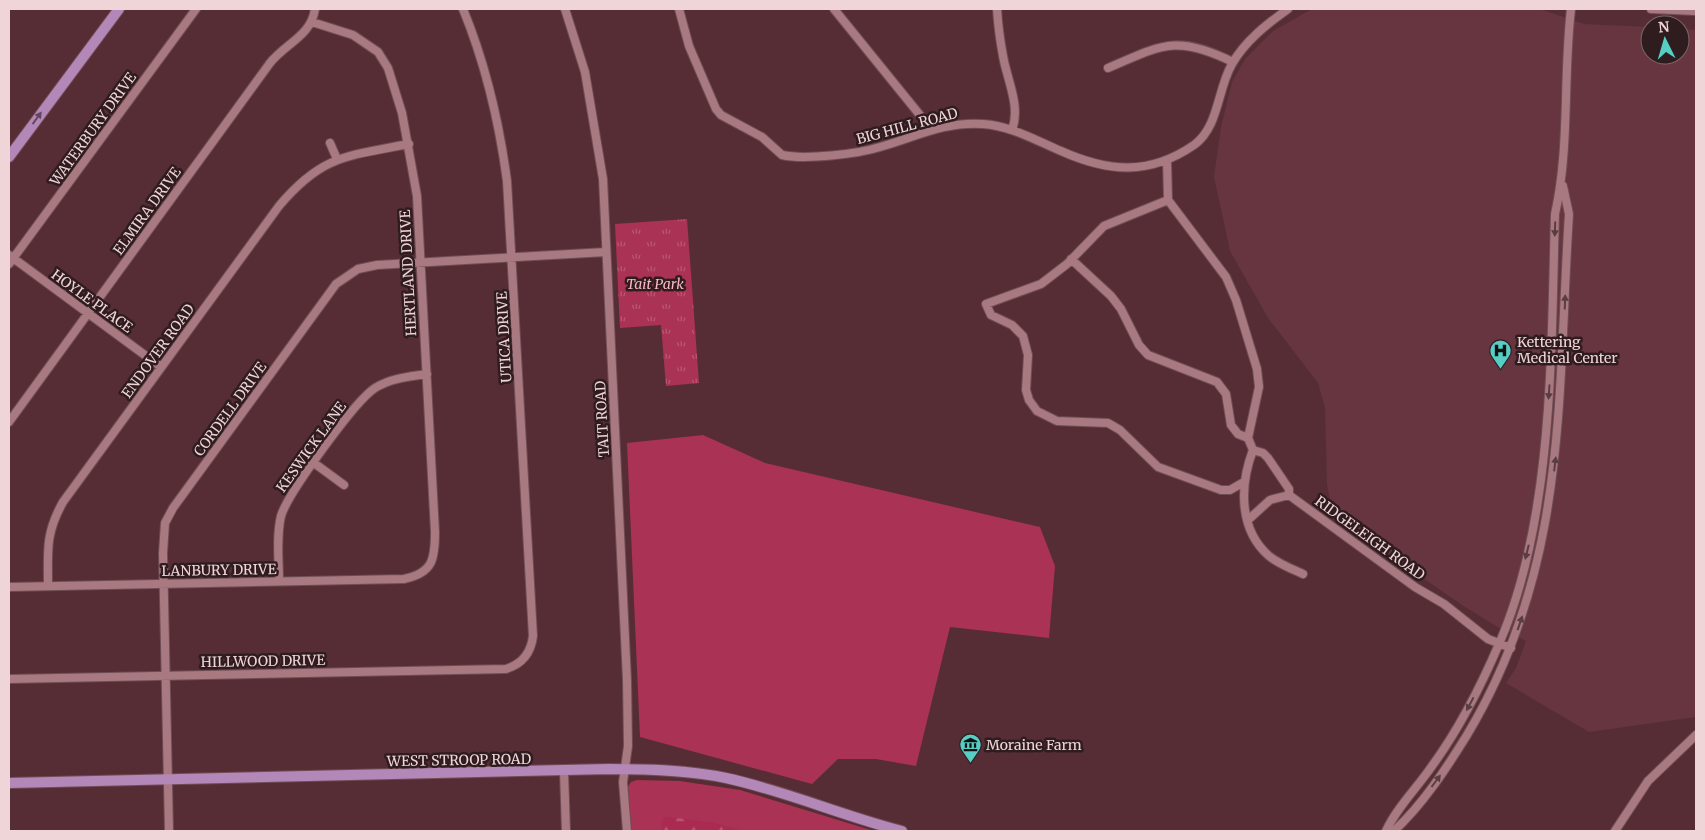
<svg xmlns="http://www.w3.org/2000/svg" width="1705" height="840" viewBox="0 0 1705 840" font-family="Merriweather,serif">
<defs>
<pattern id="forest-firs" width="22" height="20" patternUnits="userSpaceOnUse" patternTransform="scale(1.25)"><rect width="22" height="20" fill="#aa2a51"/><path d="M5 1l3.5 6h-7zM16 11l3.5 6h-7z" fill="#ba5271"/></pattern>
<pattern id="park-tufts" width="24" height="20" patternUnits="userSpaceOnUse" patternTransform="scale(1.25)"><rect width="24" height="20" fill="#aa3254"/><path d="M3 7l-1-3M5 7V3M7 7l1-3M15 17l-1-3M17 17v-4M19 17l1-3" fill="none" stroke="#ba5874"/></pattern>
</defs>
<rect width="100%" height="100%" fill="#562d35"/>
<!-- built -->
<path fill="#66353f" d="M1312 9H1540L1584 24 1650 27V55H1680V29L1696 30V717L1589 732 1506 683 1516 668 1526 641 1496 626 1465 607 1340 521 1331 503 1327 485 1325 408 1318 383 1268 318 1230 251 1214 177 1221 127 1232 82 1245 59 1273 31Z"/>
<!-- green -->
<path fill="#aa3254" d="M703 435 765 463 1040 527 1055 566 1049 638 950 627 916 766 876 759H838L812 784 640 737 627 443Z
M637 780 680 781 740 790 874 831H631L628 787 631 782Z"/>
<!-- forest -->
<path fill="url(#forest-firs)" d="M669 817 715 823 744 831H663L661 824 663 818Z"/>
<!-- park -->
<path fill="url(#park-tufts)" d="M687 219 699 383 666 386 661 325 620 328 615 224Z"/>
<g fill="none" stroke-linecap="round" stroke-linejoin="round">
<defs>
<path id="minor" d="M565 9 585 72 603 179 627 680 628 746 623 782 627 831
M679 9 689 46 716 109 721 115 762 137 782 155C805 160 858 154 880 147 915 137 946 121 983 124 1011 126 1035 140 1061 151 1108 172 1149 176 1194 145 1219 127 1217 90 1232 64 1245 41 1267 24 1288 9
M834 9 932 130
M997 9C998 25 1000 40 1003 56 1007 80 1021 106 1012 130
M1651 9 1696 11
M1108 68C1162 45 1176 34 1233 62
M330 143 337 159
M1167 160 1168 200 1226 277 1236 300 1257 369 1259 387 1248 438
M1168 200 1104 226 1067 264 1041 284 986 304 991 315 1012 325 1023 336 1028 355 1026 390 1029 400 1037 411 1057 421 1108 423 1120 430 1158 467 1221 490H1230L1244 482
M9 255 161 367
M1071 259 1111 296 1121 309 1139 345 1148 355 1217 382 1226 394 1231 425 1238 434 1248 438 1253 450
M9 264 196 9
M9 422 270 63C286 43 311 36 315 9
M1253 450C1240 484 1238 529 1269 556 1279 564 1292 569 1303 574
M1253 450 1263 453 1268 458 1289 489V495
M314 463 344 485
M1289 495 1415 587 1444 604 1488 639 1511 648
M1248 520 1270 500 1289 495
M279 581C279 560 276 537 281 516 288 493 355 401 375 388 391 378 408 377 427 374
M48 586C48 551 45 534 63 502L279 206C322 155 347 156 409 144
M9 587 404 579C433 573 435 559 435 532L417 196 402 113 388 68 378 52 353 35 312 22
M9 679 506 669C522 664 531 653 533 636L507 181C499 121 486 65 463 9
M564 772 566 831
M169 831 163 553 165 523 173 508 336 284 358 269 377 265 606 252
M1386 831C1397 807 1417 788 1432 766 1459 729 1481 686 1499 644 1554 518 1551 349 1555 214 1570 147 1563 77 1571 9
M1394 831C1423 804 1446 769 1467 735 1568 567 1557 401 1569 214L1563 186
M1615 831 1648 781 1696 735"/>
<path id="major" d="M9 157 119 9
M9 783 609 769C648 769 688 770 726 778 786 791 843 816 902 831"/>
</defs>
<!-- minor casing -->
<use href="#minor" stroke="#704d55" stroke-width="10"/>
<!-- major casing -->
<use href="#major" stroke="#704d55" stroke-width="12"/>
<!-- minor -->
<use href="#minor" stroke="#a97981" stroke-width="8"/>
<!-- major -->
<use href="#major" stroke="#b387b8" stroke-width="10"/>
</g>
<!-- one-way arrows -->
<defs><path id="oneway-solid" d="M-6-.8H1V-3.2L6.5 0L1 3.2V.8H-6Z" transform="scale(1.25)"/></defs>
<use fill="#64475c" href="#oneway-solid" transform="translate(37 118) rotate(-54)"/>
<g fill="#5a3d41">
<use href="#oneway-solid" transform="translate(1555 229) rotate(92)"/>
<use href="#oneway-solid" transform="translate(1565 302) rotate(-88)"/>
<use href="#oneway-solid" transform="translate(1549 392) rotate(94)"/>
<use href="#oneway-solid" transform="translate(1555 464) rotate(-83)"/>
<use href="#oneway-solid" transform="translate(1527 552) rotate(104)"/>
<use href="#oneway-solid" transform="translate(1520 623) rotate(-71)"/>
<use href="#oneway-solid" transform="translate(1470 704) rotate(118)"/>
<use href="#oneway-solid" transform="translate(1436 781) rotate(-53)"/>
</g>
<!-- icons -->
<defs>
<symbol id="hospital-pin" viewBox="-11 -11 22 30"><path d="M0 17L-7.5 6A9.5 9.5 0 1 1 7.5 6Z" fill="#56cec4" stroke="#2f1c1f"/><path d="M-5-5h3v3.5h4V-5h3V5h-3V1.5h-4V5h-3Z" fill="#111"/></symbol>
<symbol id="museum-pin" viewBox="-11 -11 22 30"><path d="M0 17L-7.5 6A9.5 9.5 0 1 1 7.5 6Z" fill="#56cec4" stroke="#2f1c1f"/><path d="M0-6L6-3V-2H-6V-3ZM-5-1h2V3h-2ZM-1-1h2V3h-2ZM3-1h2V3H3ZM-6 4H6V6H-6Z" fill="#111"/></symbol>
</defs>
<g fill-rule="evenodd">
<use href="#hospital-pin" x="1488" y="338" width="25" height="34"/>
<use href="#museum-pin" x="958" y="732" width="25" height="34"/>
</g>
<g text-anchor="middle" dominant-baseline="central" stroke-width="5" stroke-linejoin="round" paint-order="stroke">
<!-- street labels -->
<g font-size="14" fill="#efd4d8" stroke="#2f1c1f">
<text transform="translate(907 126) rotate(-15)">BIG HILL ROAD</text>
<text transform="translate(93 129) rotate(-54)">WATERBURY DRIVE</text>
<text transform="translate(147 211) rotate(-54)">ELMIRA DRIVE</text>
<text transform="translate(408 273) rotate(-93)">HERTLAND DRIVE</text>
<text transform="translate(92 301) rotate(36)">HOYLE PLACE</text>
<text transform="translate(504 337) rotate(-93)">UTICA DRIVE</text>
<text transform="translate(158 351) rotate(-54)">ENDOVER ROAD</text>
<text transform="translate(230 409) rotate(-54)">CORDELL DRIVE</text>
<text transform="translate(602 419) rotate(-93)">TAIT ROAD</text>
<text transform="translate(311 447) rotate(-54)">KESWICK LANE</text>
<text transform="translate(1370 538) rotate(36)">RIDGELEIGH ROAD</text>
<text transform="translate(219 570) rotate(-1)">LANBURY DRIVE</text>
<text transform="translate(263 661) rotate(-1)">HILLWOOD DRIVE</text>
<text transform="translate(459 760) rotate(-1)">WEST STROOP ROAD</text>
</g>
<!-- park labels -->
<g font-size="14" font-style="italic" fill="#fbb8c3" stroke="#2f1c1f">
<text x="655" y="284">Tait Park</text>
</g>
<!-- poi labels -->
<g font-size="14" fill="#efd4d8" stroke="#2f1c1f" text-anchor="start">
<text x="1517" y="342">Kettering<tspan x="1517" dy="16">Medical Center</tspan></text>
<text x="986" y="745">Moraine Farm</text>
</g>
</g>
<!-- border -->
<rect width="1705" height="840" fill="none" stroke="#efd4d8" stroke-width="20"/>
<!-- north arrow -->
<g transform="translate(1665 40) rotate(355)"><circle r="24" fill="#2f1c1f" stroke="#7c6669"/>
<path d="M0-4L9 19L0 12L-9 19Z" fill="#56cec4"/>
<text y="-8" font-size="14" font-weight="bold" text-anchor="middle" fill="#efd4d8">N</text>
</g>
</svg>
